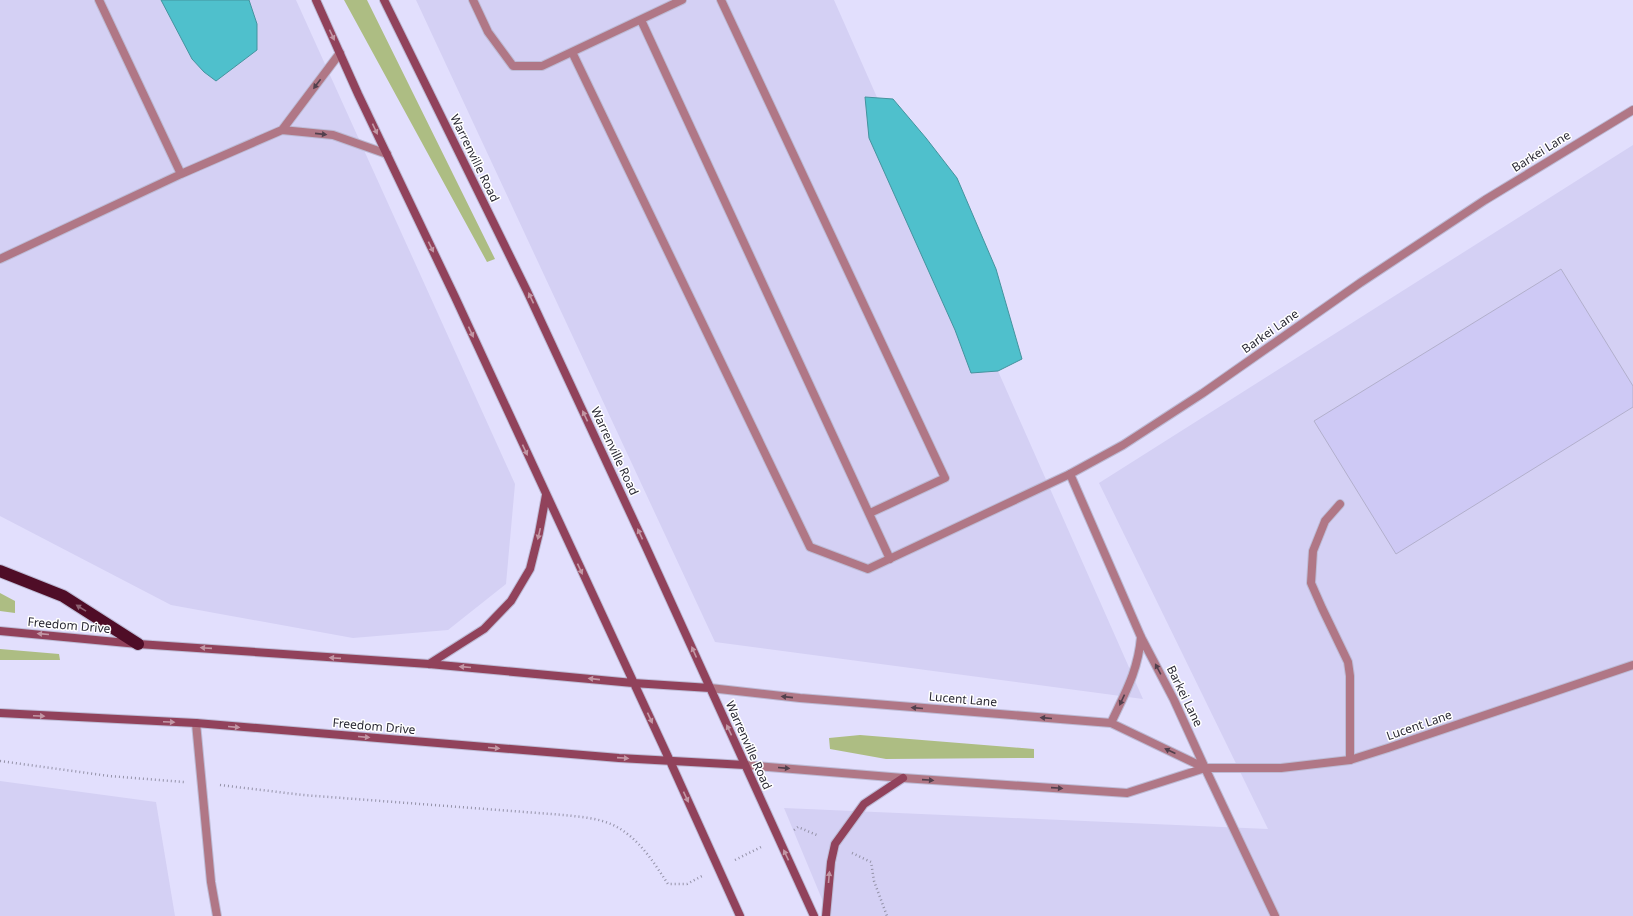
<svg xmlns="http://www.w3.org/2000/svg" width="1633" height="916" viewBox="0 0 1633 916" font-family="'Noto Sans',sans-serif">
<rect width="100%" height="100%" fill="#e2dffd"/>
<!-- built -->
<path fill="#d4d0f4" d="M0 0H296L515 484 506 584 448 630 353 638 171 605 0 516Z
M416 0H834L1143 699 715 642Z
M1633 145V916H829L784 808 1268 829 1099 483Z
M0 781 156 802 175 916H0Z"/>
<!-- green -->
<path fill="#adbd83" d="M344 0H367L495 259 487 262Z
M0 593 15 601V613L0 611Z
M0 649 59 654 60 660H0Z
M860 735 1034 749V758L886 759 830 749 829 738Z"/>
<!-- water -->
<path fill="#4fc0cc" stroke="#44939e" d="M161 0H249L257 24V50L216 81 204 72 192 59Z
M865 97 893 99 926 138 957 178 996 269 1022 359 998 371 971 373 955 330 869 138Z"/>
<!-- building -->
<path fill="#cec9f5" stroke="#b2afcc" d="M1561 269 1633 386V407L1396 554 1314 421Z"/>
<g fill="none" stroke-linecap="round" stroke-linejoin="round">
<defs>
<path id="lane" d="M99 0 181 174 282 130 333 135 387 154
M473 0 488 32 513 66H542L682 0
M721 0 945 478 870 513
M641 20 890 559
M572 52 810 547 868 569 1070 474
M282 130 340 53
M0 259 181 174
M1340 504 1325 521 1313 551 1311 583 1322 608 1348 662 1350 676V760
M196 723 211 882 217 916
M1205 768 1275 916"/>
<path id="street" d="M710 688 800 698 1111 723 1205 768
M1111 723C1125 693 1138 671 1141 637
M745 765 903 778 1127 793 1205 768H1281L1350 760 1388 748 1633 665
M1205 768 1174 700 1141 637 1070 474 1123 445 1203 393 1360 283 1485 200 1633 110"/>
<path id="secondary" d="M316 0 358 94 455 297 670 761 740 916
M384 0 527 291 646 547 814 916
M0 631 138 644 429 664 633 683 710 688
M429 664 484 629 511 601 530 569 539 533 546 495
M0 713 196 723 619 758 745 765
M826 916 831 862 835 844 864 804 903 778"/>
<path id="highway" d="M0 571 63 596 138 644"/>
</defs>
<!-- lane casing -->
<use href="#lane" stroke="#bdbbd5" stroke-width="10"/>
<!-- street casing -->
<use href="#street" stroke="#bdbbd5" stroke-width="10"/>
<!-- secondary casing -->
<use href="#secondary" stroke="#bdbbd5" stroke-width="10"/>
<!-- highway casing -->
<use href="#highway" stroke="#bdbbd5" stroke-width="14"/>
<!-- path -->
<path stroke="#9492a8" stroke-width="2.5" stroke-dasharray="1 3" stroke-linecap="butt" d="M0 761 109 776 184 782
M220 785 303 795 564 815C581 817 600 818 615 826 639 838 654 863 668 884H687L702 876
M794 830 798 827 819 836
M852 853 871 862 874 881 887 916
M735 860 761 847"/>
<!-- lane -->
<use href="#lane" stroke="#b07786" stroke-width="8"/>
<!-- street -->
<use href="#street" stroke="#b07786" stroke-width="8"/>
<!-- secondary -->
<use href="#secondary" stroke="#91425b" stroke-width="8"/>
<!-- highway -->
<use href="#highway" stroke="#4f0d27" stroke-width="12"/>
</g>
<!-- one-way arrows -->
<defs><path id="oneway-solid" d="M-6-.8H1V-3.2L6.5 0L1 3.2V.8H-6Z"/></defs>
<g fill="#c297a5">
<use href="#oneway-solid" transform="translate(332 35) rotate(65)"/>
<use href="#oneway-solid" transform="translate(375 129) rotate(65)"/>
<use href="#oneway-solid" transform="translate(431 247) rotate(64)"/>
<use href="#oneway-solid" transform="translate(531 298) rotate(-115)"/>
<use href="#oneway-solid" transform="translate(471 332) rotate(65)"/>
<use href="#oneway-solid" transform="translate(585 416) rotate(-115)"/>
<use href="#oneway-solid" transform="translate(525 450) rotate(65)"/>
<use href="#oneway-solid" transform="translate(539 534) rotate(103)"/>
<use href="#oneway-solid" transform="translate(640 534) rotate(-115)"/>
<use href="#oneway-solid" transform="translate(580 569) rotate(65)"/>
<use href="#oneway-solid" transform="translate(43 634) rotate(-175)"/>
<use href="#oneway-solid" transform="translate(206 648) rotate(-176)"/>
<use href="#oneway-solid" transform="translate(694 652) rotate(-114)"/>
<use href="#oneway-solid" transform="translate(335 658) rotate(-176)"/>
<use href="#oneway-solid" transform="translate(465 667) rotate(-175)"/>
<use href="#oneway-solid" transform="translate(594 679) rotate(-174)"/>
<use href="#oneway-solid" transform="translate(39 716) rotate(3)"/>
<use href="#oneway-solid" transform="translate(650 718) rotate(65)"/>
<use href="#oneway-solid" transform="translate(169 722) rotate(3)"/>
<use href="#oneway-solid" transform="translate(234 727) rotate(5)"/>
<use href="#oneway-solid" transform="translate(729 730) rotate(-115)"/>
<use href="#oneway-solid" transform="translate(364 737) rotate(5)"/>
<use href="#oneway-solid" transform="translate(494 748) rotate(5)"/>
<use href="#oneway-solid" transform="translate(623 758) rotate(4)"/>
<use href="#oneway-solid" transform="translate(686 797) rotate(65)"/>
<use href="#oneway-solid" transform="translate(786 855) rotate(-115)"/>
<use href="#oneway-solid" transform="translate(829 877) rotate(-85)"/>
</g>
<g fill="#52404d">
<use href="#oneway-solid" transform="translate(317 84) rotate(127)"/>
<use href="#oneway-solid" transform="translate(321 134) rotate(6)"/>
<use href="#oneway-solid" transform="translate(1158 669) rotate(-118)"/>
<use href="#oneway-solid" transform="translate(787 697) rotate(-174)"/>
<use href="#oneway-solid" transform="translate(1122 700) rotate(115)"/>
<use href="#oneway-solid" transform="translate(917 708) rotate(-175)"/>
<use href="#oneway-solid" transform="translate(1046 718) rotate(-175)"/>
<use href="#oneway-solid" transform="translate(1170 751) rotate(-155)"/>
<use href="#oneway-solid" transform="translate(784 768) rotate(5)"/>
<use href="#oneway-solid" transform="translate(928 780) rotate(4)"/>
<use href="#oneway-solid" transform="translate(1057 788) rotate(4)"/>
</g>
<use fill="#8d6273" href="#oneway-solid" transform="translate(81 608) rotate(-148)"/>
<g text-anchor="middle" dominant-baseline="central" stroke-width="3" stroke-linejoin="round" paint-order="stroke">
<!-- street labels -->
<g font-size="12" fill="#2a2934" stroke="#fff">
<text transform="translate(1541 151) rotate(-32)">Barkei Lane</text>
<text transform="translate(475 158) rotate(64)">Warrenville Road</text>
<text transform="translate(1270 331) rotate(-35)">Barkei Lane</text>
<text transform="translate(615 451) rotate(65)">Warrenville Road</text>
<text transform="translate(69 625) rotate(5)">Freedom Drive</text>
<text transform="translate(1185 696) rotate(64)">Barkei Lane</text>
<text transform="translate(963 699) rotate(5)">Lucent Lane</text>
<text transform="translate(1419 725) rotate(-19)">Lucent Lane</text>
<text transform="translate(374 726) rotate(5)">Freedom Drive</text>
<text transform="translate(749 745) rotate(66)">Warrenville Road</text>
</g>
</g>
</svg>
